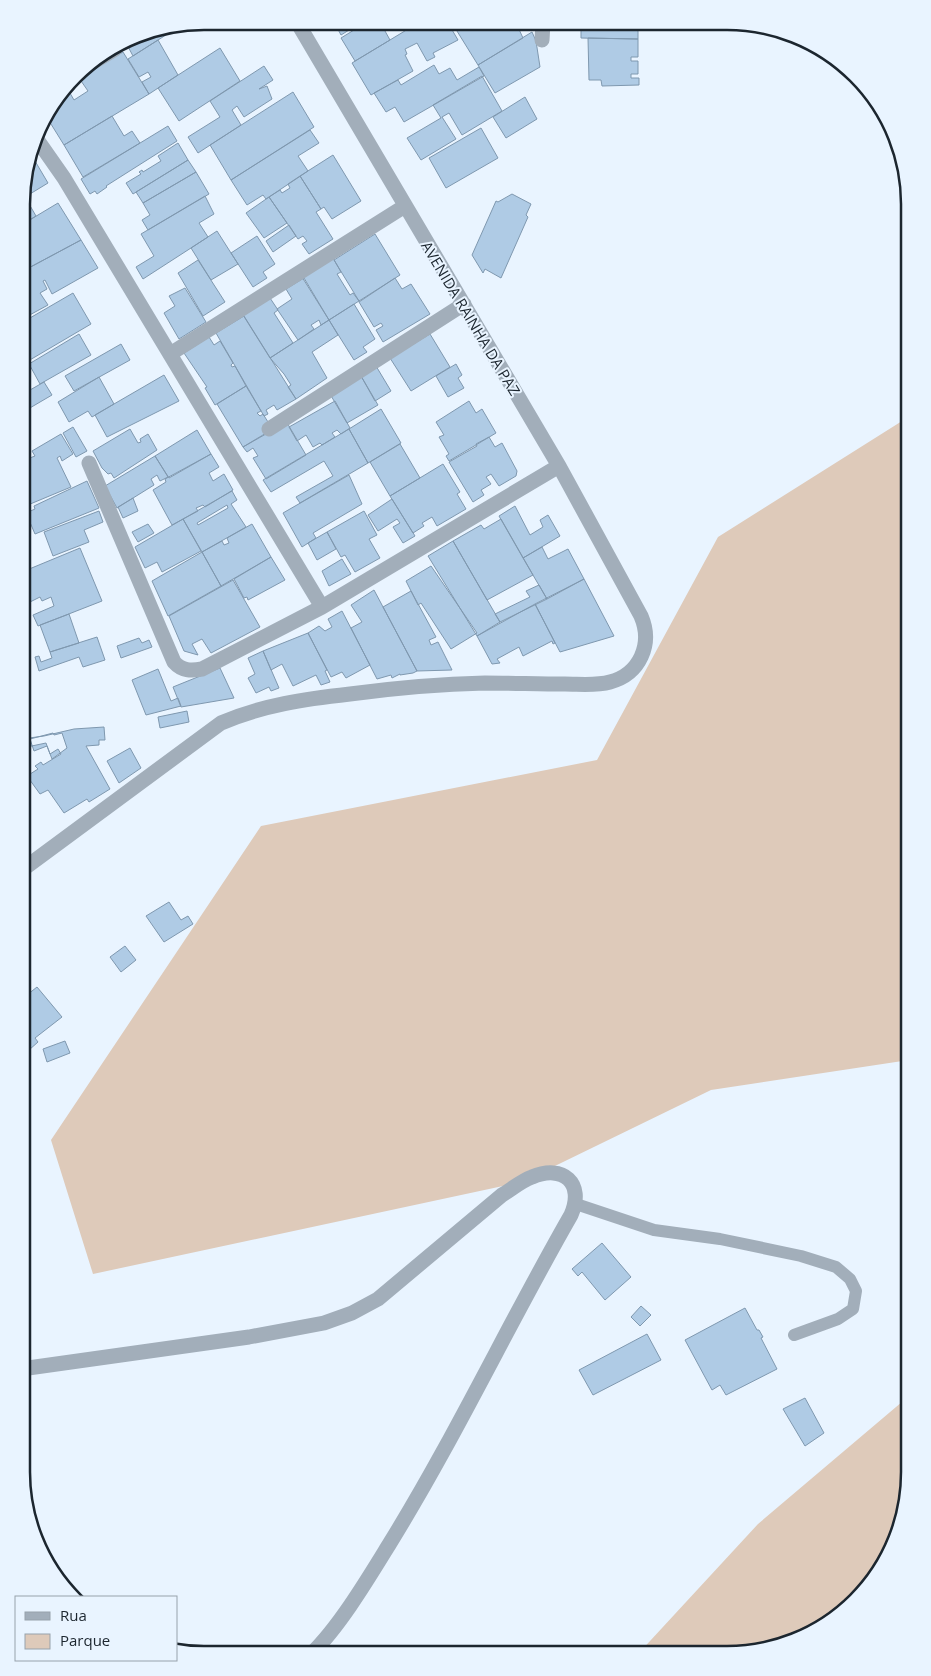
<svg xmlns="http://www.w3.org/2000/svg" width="931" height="1676" viewBox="0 0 931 1676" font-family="'Open Sans',sans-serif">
<rect width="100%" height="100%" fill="#e9f4ff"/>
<!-- green -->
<path fill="#decaba" d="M910 416 909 1060 711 1090 522 1182 93 1274 51 1140 261 826 597 760 718 537Z
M909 1396V1484L896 1542 872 1583 829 1624 786 1645 727 1655 638 1654 758 1524Z"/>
<!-- building -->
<path fill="#afcbe5" stroke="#7f98af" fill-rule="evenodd" d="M206 21H222L211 29Z
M334 22H362L341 35Z
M367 22H380L390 40 355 61 341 38Z
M418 23H448L458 40 433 53 435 57 427 61 417 43 405 49 407 54 405 55 413 71 371 95 352 63Z
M452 23H516L523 38 478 65Z
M581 24H638V39L581 38Z
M180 26 133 56 125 41 134 35Z
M532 32 536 41 540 67 495 93 478 65Z
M588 38 638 39V57H631V61H638V74H631V78H639V85L602 86 601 80H589Z
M158 40 178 75 149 94 142 82 151 77 148 72 139 77 128 59Z
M220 48 240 81 179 121 158 88Z
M123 52 149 94 64 145 46 116 67 88 74 100 88 91 79 78Z
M434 65 439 74 450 68 457 80 479 67 484 76 404 122 395 107 386 112 374 93 398 80 401 85Z
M264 66 273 80 259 89 267 86 272 99 244 117 237 106 232 110 241 125 198 153 188 137 220 117 210 101Z
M482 76 502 111 462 135 449 113 442 117 456 139 421 160 407 138 441 118 433 105Z
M293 92 314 127 231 180 210 145Z
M525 97 537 119 506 138 493 117Z
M112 116 124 136 132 131 140 143 83 177 64 145Z
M168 126 177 141 106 186 107 187 97 194 95 191 90 194 81 179Z
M481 128 498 158 446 188 429 158Z
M310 130 319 143 298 156 308 171 266 199 263 195 247 205 231 180Z
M178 143 188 160 133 194 126 183 141 174 139 172 142 170 143 172 161 161 158 156Z
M333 155 361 201 332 219 324 207 321 209 300 176Z
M188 160 196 172 143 203 136 192Z
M35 161 48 183 25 197 36 216 23 224V181L27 167Z
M196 172 209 194 148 230 142 220 150 215 143 203Z
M300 176 321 209 316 212 333 239 309 254 302 244 307 241 303 236 298 239 269 197 280 190 282 193 290 188 288 184Z
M512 194 531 204 526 215 528 217 501 278 485 269 483 273 472 255 496 201 498 202Z
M205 196 214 214 199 223 208 237 143 279 136 267 154 256 141 234Z
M269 197 287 223 264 238 246 213Z
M58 203 81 240 23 271V224Z
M289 225 296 236 273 252 266 241Z
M217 231 238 264 211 280 191 248Z
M375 234 400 275 359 301 334 260Z
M257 236 275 264 263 272 267 278 253 287 231 253Z
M81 240 98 268 52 294 45 280 43 281 47 289 40 293 48 305 26 317 23 311V271Z
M333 258 341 272 337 274 350 295 353 293 359 301 329 320 302 277Z
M198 260 225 302 203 316 178 273Z
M304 278 329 320 321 325 319 320 311 325 314 329 298 340 277 309 292 299 286 289Z
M395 278 402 289 411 284 430 314 383 342 376 330 383 326 381 323 374 327 359 302Z
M185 288 206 322 179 339 164 313 175 306 169 296Z
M73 293 91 324 23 364V322Z
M270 298 278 310 274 313 293 343 270 358 243 315Z
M354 304 375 339 363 347 367 352 354 360 329 320Z
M244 316 296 399 277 410 274 405 266 410 268 414 264 416 216 333Z
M329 320 338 335 312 352 327 378 296 399 288 387 291 385 284 374 270 358Z
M79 334 91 355 40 384 29 364Z
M430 334 450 367 411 391 390 358Z
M209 337 214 345 220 341 233 363 231 365 232 367 235 366 246 386 215 405 205 388 207 387 184 353Z
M121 344 130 360 74 391 65 376Z
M456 364 462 375 458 378 464 388 448 397 436 376Z
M376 366 391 391 375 401 361 376Z
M164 375 179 401 107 437 95 415Z
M361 376 378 405 347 423 330 394Z
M99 377 114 404 92 417 88 411 69 422 58 402Z
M44 382 52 395 23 412V394Z
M246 386 261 411 257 413 260 416 263 414 273 430 243 447 217 404Z
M335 401 350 428 341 434 337 430 332 433 335 437 322 445 320 443 313 447 306 435 297 441 289 427Z
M469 401 476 413 482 409 496 433 449 461 446 456 449 454 439 437 444 435 436 422Z
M381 409 401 443 368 463 349 429Z
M286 421 306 455 266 479 253 458 258 456 253 448 247 452 243 447Z
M73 427 87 451 76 457 63 433Z
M130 429 138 443 141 442 140 439 148 434 157 450 114 478 111 473 108 474 102 468 93 451Z
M349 429 368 463 300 503 296 497 333 476 324 461 271 492 263 480Z
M197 430 211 454 169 478 155 456Z
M61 434 73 454 62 461 60 456 57 458 71 487 23 507 22 461 35 456 32 451Z
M489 437 495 447 502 443 517 471 516 476 499 486 491 474 486 477 491 484 481 490 484 495 473 502 449 462 477 446 476 444Z
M400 444 420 478 390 496 370 462Z
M211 454 219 467 209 473 213 481 224 474 233 490 205 507 203 505 196 508 198 511 172 525 153 490 166 482 165 479Z
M155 456 168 477 160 481 157 475 151 479 154 485 117 508 105 486Z
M443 464 460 492 457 494 466 509 437 526 432 517 422 523 424 526 413 533 390 496Z
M349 475 362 504 313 533 316 538 302 547 283 513Z
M87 481 99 508 35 534 26 513 35 509 34 506Z
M232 491 237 500 231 504 246 527 202 552 183 519ZM227 505 228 508 198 525 197 523Z
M133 498 138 511 123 518 118 507Z
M392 499 415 536 403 543 393 527 400 523 397 519 378 531 368 515Z
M515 506 530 535 543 527 540 520 548 515 560 536 523 558 499 516Z
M99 511 103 522 84 530 89 542 53 556 44 532Z
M364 511 377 535 369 539 380 558 355 572 345 555 341 557 327 532Z
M183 519 201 551 162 572 157 562 145 568 135 547Z
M501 519 533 575 487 600 453 541 481 525 484 529Z
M148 524 154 533 138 542 132 532Z
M252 524 271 557 221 586 202 552 222 541 224 545 229 543 227 538Z
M327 532 336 549 317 560 308 543Z
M453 541 500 622 477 636 428 556Z
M542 547 548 559 568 549 584 579 547 599 523 558Z
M80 548 102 601 38 626 33 615 54 606 51 597 42 601 40 597 28 603 22 591V572Z
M202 552 221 586 168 616 152 581Z
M271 557 285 580 248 600 247 597 244 598 234 579Z
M342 559 351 574 329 586 322 571Z
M431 566 477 633 451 649 421 603 418 605 406 581Z
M584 579 614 636 560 652 535 604Z
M233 580 260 627 211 653 202 639 192 644 198 655 184 651 169 616Z
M539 585 547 599 500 622 495 614 530 597 526 591Z
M374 590 417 671 413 673 400 675V674L392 678 391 675 377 679 351 628 362 622 351 605Z
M411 591 436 637 429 640 431 645 438 642 452 670 417 671 383 607Z
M535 604 555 643 553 644 552 641 523 656 519 647 497 659 500 663 492 664 477 636Z
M342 611 370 665 346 678 342 672 331 677 308 633 319 626 325 631 332 627 328 619Z
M69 614 79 643 50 652 40 625Z
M308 633 327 670 325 671 330 682 321 685 316 675 293 686 282 664 271 670 263 651Z
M97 637 105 660 83 667 79 657 39 671 35 657 39 656 41 662 52 658 50 652Z
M139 638 142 643 149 640 152 647 121 658 117 646Z
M263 651 279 688 271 691 269 687 256 693 248 678 255 674 248 658Z
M220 668 234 698 181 707 173 687Z
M158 669 171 701 178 698 181 706 146 715 132 680Z
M187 711 189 722 160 728 158 717Z
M104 727 105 740H99V745L86 746 110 789 89 802 87 799 64 813 48 790 40 794 27 776 38 769 35 766 41 762 43 765 61 754 58 749 50 754 46 743 22 748V739L44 736 74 729Z
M53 733 54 735 62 733 67 748 52 759 47 746 34 751 30 739Z
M130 748 141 768 119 783 107 761Z
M22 832 29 848 22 853Z
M169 902 181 920 188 916 193 924 164 942 146 916Z
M125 946 136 960 121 972 110 957Z
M37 987 62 1017 35 1038 38 1042 29 1050 22 1040V1034L26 1031 22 1026V999Z
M65 1041 70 1053 47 1062 43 1049Z
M602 1243 631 1277 605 1300 582 1272 578 1276 572 1269Z
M641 1306 651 1315 640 1326 631 1317Z
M745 1308 757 1330H759L763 1337 761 1338 777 1369 726 1395 720 1385 712 1390 685 1340Z
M647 1334 661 1360 593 1395 579 1370Z
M805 1398 824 1433 805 1446 783 1409Z"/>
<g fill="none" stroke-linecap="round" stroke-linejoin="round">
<!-- lane -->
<path stroke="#a2aeba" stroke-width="12" d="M576 1204 654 1230 720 1239 801 1256 836 1267 850 1279 856 1291 853 1309 838 1319 794 1335"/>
<!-- street -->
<path stroke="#a2aeba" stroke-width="15" d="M542 40 543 23
M83 68 115 49
M36 138 64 178 322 607
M170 354 405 206
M269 429 464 304
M89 463 174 662C182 671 191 671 202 669L322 607 559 466
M22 870 221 723C263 705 305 699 350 694 395 688 440 684 485 683 512 683 538 684 565 684 580 684 596 686 610 682 640 674 653 644 641 616L559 466 297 22
M21 1369 249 1337 324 1323 352 1313 378 1299 502 1195C512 1189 521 1181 532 1177 563 1164 585 1183 571 1215 509 1323 456 1436 390 1543 369 1577 340 1626 311 1654"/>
</g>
<g text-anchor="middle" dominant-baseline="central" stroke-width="4" stroke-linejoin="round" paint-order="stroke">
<!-- street labels -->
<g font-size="15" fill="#1c262f" stroke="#e9f4ff">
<text transform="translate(471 318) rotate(59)">AVENIDA RAINHA DA PAZ</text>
</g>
</g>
<!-- crop -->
<path d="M0 0H931V1676H0ZM204 30H727A174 174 0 0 1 901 204V1472A174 174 0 0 1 727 1646H204A174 174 0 0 1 30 1472V204A174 174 0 0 1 204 30Z" fill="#e9f4ff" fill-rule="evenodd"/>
<path fill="none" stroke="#1c262f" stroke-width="2.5" d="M204 30H727A174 174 0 0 1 901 204V1472A174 174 0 0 1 727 1646H204A174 174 0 0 1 30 1472V204A174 174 0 0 1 204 30Z"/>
<!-- legend -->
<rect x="15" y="1596" width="162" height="65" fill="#e9f4ff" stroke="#97a2ac"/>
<rect x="25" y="1612" width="25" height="8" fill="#a2aeba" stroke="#97a2ac"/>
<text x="60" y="1621" font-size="15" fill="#1c262f">Rua</text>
<rect x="25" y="1634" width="25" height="15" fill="#decaba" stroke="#97a2ac"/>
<text x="60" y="1646" font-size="15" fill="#1c262f">Parque</text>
</svg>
